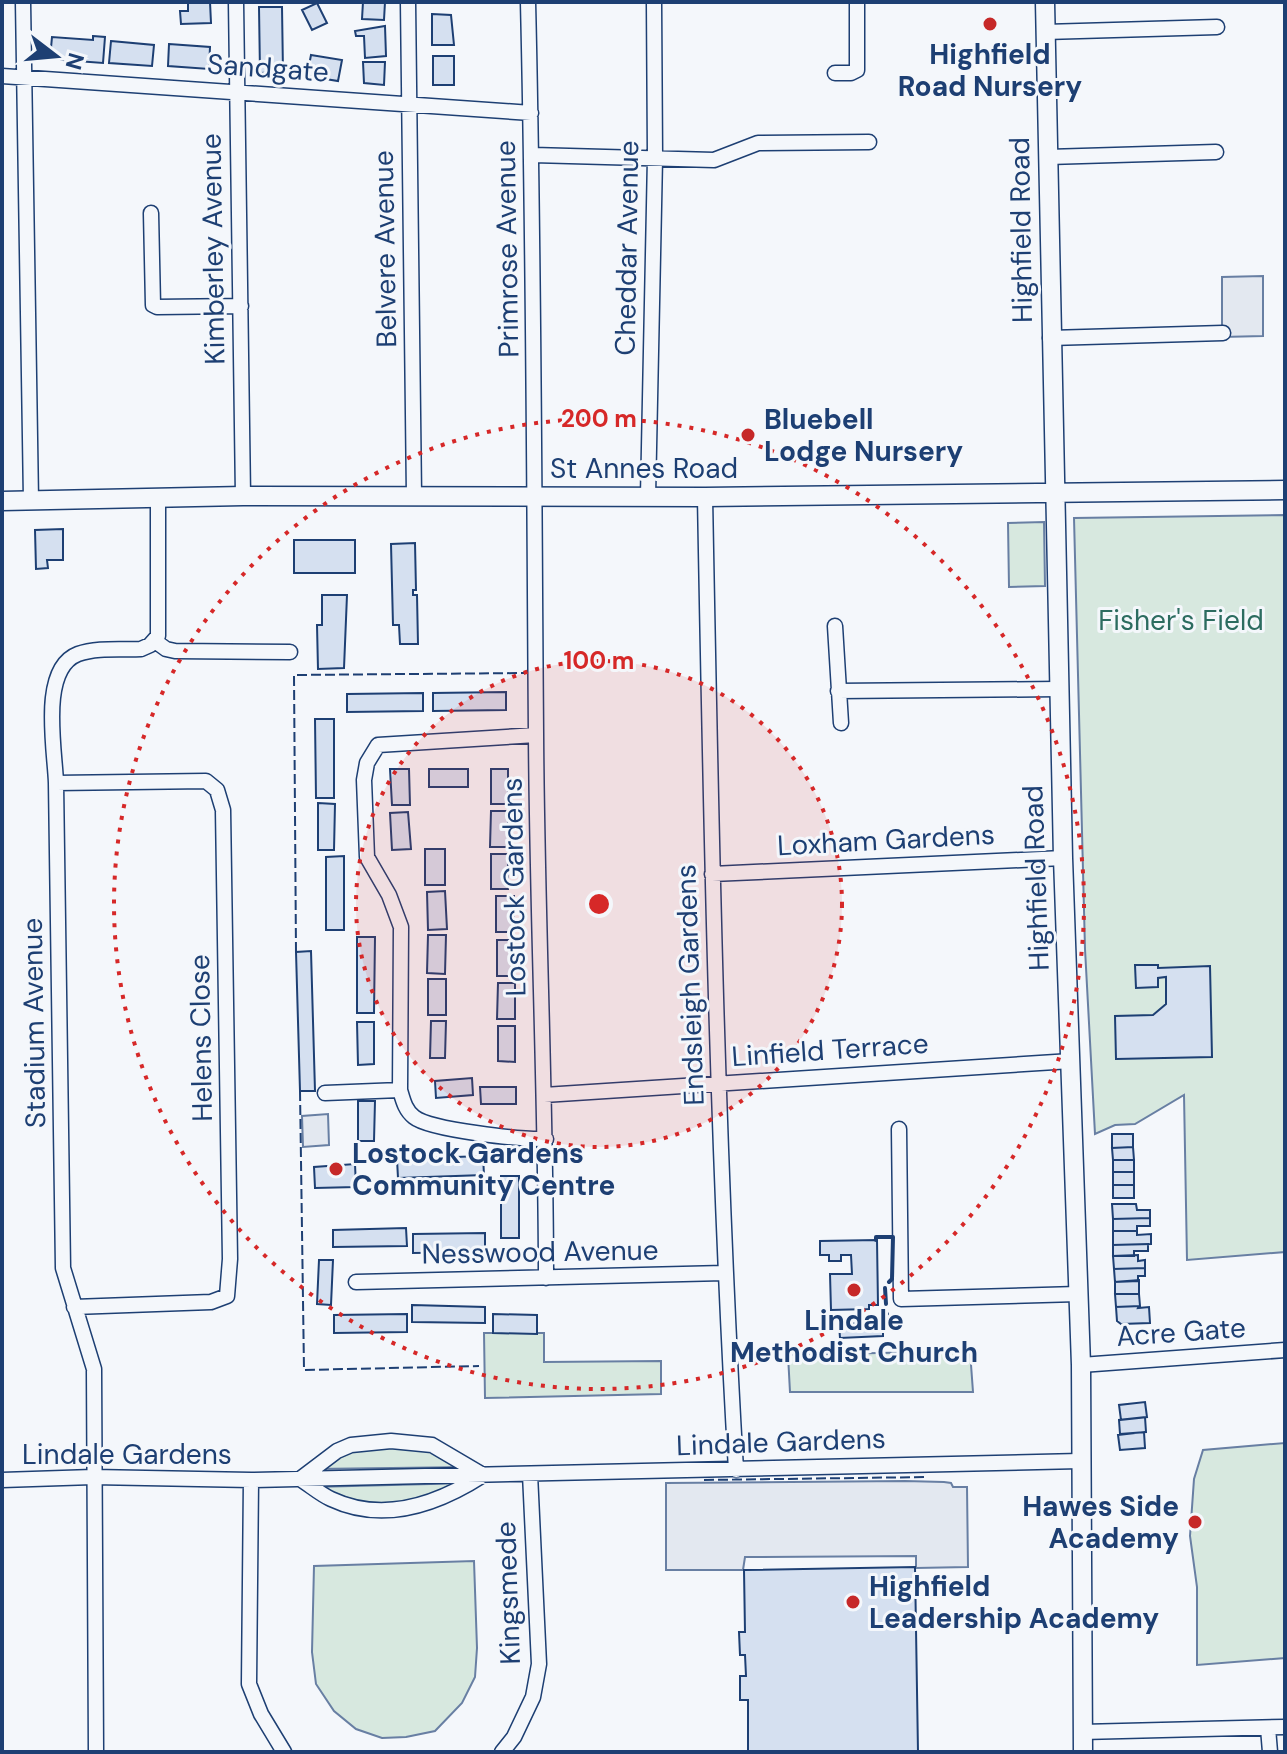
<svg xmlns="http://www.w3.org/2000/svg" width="1287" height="1754" viewBox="0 0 1287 1754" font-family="'DM Sans',sans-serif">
<rect width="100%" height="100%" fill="#f4f7fb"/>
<!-- green -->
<path fill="#d7e8df" stroke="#687fa3" stroke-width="2" d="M1285 515V1252L1187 1260 1184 1095 1135 1124 1115 1125 1095 1134 1085 949 1074 518Z
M1044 522 1045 586 1009 587 1008 523Z
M484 1333H544V1362L661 1361V1394L485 1398Z
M970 1351 973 1392H790L788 1355Z
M410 1441 470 1467 314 1469 337 1451Z
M1285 1443V1658L1197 1665V1587L1190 1536 1194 1479 1203 1450Z
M470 1483 383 1509 313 1487Z
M474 1561 477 1648 475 1677 462 1703 435 1731 406 1737 382 1738 356 1729 334 1711 316 1684 312 1652 314 1566Z"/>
<!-- parking -->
<path fill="#e3e8f0" stroke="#687fa3" stroke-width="2" d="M1263 276V336L1222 337V277Z
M328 1114 329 1145 303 1147 302 1116Z
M905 1481 944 1482 951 1483 953 1487H967L968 1567 916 1568V1556L745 1557 743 1570H666V1483Z"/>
<!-- building -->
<path fill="#d5e0f0" stroke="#1d3f73" stroke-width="2" d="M188 2H210L211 23 181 24 180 11H188Z
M363 2H385L384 20 362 19Z
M317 3 327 23 312 30 302 10Z
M259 7H282L283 72 260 73Z
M432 14 451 15 454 45H432Z
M385 26 386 56 365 58 364 36H356L355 31Z
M93 36 105 37 103 63 50 59 52 37 93 40Z
M111 41 154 45 152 66 109 63Z
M169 44 210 47 209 69 168 66Z
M311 55 342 60 338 81 307 76Z
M433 56H454V85H433Z
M363 62H385L384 85 364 83Z
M63 529V560H47L48 568 36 569 35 530Z
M294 540H355V573H294Z
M415 543 416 590H413V595H417L418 644H400L399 625H393L391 544Z
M322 595H347L344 668 318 669 317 625H322Z
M506 692V710L433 711V693Z
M423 693V711L347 712V694Z
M315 719H334V798H316Z
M390 769H409L410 805H392Z
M429 769H468V787H429Z
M491 769H508V804H491Z
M318 803 335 804 334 850H318Z
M491 811H508V847H490Z
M408 812 411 849 392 850 390 813Z
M425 849H445V885H425Z
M491 854H508V889H491Z
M344 856V930H326V857Z
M445 891 447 929 428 930 427 892Z
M496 896H514V932H496Z
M428 935H446L445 974 427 973Z
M357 937H375L374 1013H357Z
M497 940H514V976H497Z
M311 951 315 1091H300L296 952Z
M1135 965H1158V968L1210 966 1212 1057 1116 1059 1115 1016 1153 1015 1166 1004V977L1158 978V987L1136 988Z
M428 979H446V1015H428Z
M498 983H515V1019H497Z
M431 1021H446L445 1058H430Z
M357 1022H374V1064L358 1065Z
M498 1026H515V1062L498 1061Z
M472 1078 473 1095 436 1098 435 1081Z
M480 1087H516V1104H481Z
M358 1101H375L374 1141H358Z
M1112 1134H1133V1147L1112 1148Z
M1133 1147 1134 1160H1113L1112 1148Z
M483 1156 484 1175 398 1178 397 1159Z
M1113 1160H1134V1172H1113Z
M355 1164 356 1187 315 1188 314 1167Z
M1113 1172H1134V1185H1113Z
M501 1176H519V1238H501Z
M1113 1185H1134V1198H1113Z
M1112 1204H1136L1137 1210H1150V1218L1113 1219Z
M1150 1218V1226H1137V1231H1113V1219Z
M406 1228 407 1246 333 1247V1230Z
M1113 1231H1137V1235L1151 1234V1244L1113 1245Z
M485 1233V1252L413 1253V1234Z
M877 1240 878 1305H869V1309L831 1310 830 1274H852L851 1255H841V1261H829V1255H820V1241Z
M1148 1244V1251H1134V1256H1113V1245Z
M1138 1255V1261L1145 1260V1268L1114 1269 1113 1256Z
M319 1260H333L331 1305 317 1304Z
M1145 1268V1276H1138V1281L1115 1282 1114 1269Z
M1139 1280V1294H1115V1282Z
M1115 1294H1139L1140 1306 1116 1307Z
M412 1305 485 1307V1323L412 1322Z
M1139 1306 1138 1308 1149 1307 1150 1323 1121 1324 1117 1321 1116 1307Z
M407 1314V1332L334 1333V1315Z
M493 1314 537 1315V1334L493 1333Z
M883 1323V1336L840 1338 839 1324Z
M1145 1402 1147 1417 1121 1420 1119 1405Z
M1145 1417 1146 1432 1120 1434 1119 1420Z
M1144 1432 1145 1448 1120 1450 1118 1435Z
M915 1567 918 1752H748V1700H740V1676H746L745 1655H740L739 1632H745L744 1570Z"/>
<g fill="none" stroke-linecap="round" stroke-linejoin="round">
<defs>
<path id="minor" d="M23 2 31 500
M236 2 243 496
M408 2 414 496
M528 2C534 246 534 489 536 733 537 914 546 1096 546 1278
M1045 32 1217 27
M835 73H851L857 70V2
M2 76 531 113
M533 155 714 160 758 143 869 142
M1048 157 1216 152
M151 213 153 305 157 307 241 306
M1050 338 1223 333
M648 496 655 158 654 2
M705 497C711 822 717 1146 736 1470
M835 626 841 723
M155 641 166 649 175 651 290 652
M838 691 1058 689
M536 735 378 745 367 763 364 780 367 857 389 895 401 927 400 1090C403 1100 405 1110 414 1117 430 1130 523 1140 546 1139
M56 783 206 781 217 790 223 810 230 1259 227 1296 211 1302 74 1307
M712 874 1063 858
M325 1093 400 1090
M544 1095 1071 1061
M899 1129 901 1299 1078 1294
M356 1282 724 1273
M1081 1365 1285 1350
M391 1441 432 1445 483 1475C438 1504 384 1524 331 1499 320 1494 310 1485 300 1479L337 1451 351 1445Z
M2 1480 93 1477 251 1480 1080 1461
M251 1480 249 1684 261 1714 284 1752
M1268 1728 1270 1752
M1082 1732 1285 1727
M96 1752 94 1369 63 1268 56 783C55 750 39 669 78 654 97 647 122 650 141 649L150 645 158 636V498
M502 1752 514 1737 533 1697 539 1664 530 1474"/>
<path id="tertiary" d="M1045 2 1063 858 1081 1365 1083 1752
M2 501 243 496 705 497 1285 490"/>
</defs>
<!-- minor casing -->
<use href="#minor" stroke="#1d3f73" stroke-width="17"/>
<!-- tertiary casing -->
<use href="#tertiary" stroke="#1d3f73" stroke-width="21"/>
<!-- minor -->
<use href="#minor" stroke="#f4f7fb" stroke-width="14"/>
<!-- tertiary -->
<use href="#tertiary" stroke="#f4f7fb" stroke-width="18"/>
<!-- fence -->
<path stroke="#1d3f73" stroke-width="2" stroke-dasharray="10 4" stroke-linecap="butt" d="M296 952 294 675 524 673
M300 1091 304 1370 479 1366
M704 1480 928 1477"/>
<!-- wall -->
<path stroke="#1d3f73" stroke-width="4" d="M876 1240V1237H893L892 1279 889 1282
M885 1288 886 1304
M883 1323H886L887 1314"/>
</g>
<!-- distance rings -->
<circle cx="599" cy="904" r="243" fill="#d62828" fill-opacity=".12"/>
<g fill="none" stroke="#d62828" stroke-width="4" stroke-dasharray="4 8">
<circle cx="599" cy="904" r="243"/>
<circle cx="599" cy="904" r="485"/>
</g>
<!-- markers -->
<g fill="#c62828" stroke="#f4f7fb" stroke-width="3">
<circle cx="990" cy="24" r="8"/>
<circle cx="748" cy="435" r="8"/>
<circle cx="336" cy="1169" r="8"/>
<circle cx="854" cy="1290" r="8"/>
<circle cx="1195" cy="1522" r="8"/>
<circle cx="853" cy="1602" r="8"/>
</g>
<g text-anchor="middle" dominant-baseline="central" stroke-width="6" stroke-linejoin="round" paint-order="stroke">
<!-- poi labels -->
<g font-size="28" font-weight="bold" fill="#1d3f73" stroke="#f4f7fb" text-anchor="start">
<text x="990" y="54" text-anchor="middle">Highfield<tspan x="990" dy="32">Road Nursery</tspan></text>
<text x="764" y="419">Bluebell<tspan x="764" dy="32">Lodge Nursery</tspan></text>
<text x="352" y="1153">Lostock Gardens<tspan x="352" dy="32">Community Centre</tspan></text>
<text x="854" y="1320" text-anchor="middle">Lindale<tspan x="854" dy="32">Methodist Church</tspan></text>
<text x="1179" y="1506" text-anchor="end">Hawes Side<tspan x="1179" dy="32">Academy</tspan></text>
<text x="869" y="1586">Highfield<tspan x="869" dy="32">Leadership Academy</tspan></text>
</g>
<!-- street labels -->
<g font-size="28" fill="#1d3f73" stroke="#f4f7fb">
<text transform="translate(268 68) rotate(4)">Sandgate</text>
<text transform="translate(1021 230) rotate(-91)">Highfield Road</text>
<text transform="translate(627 248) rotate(-89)">Cheddar Avenue</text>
<text transform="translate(213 249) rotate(-91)">Kimberley Avenue</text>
<text transform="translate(385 249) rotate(-91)">Belvere Avenue</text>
<text transform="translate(507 249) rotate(-91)">Primrose Avenue</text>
<text x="644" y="468">St Annes Road</text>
<text transform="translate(886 840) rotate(-3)">Loxham Gardens</text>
<text transform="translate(1036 878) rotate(-92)">Highfield Road</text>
<text transform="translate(514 887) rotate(-91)">Lostock Gardens</text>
<text transform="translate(690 985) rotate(-92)">Endsleigh Gardens</text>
<text transform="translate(34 1023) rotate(-91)">Stadium Avenue</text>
<text transform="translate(201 1038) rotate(-91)">Helens Close</text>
<text transform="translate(830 1050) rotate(-4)">Linfield Terrace</text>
<text transform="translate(540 1252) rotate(-1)">Nesswood Avenue</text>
<text transform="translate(1181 1332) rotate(-4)">Acre Gate</text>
<text transform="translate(781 1442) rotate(-2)">Lindale Gardens</text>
<text x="127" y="1454">Lindale Gardens</text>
<text transform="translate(508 1593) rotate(-92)">Kingsmede</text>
</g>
<!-- park labels -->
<g font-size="28" fill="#2c6c60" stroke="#f4f7fb">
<text x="1181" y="620">Fisher's Field</text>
</g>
</g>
<circle cx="599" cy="904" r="12" fill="#d62828" stroke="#f4f7fb" stroke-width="4"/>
<g font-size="24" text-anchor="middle" font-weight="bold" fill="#d62828" stroke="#f4f7fb" stroke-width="6" stroke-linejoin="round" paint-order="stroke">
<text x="599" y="427">200 m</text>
<text x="599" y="669">100 m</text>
</g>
<!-- border -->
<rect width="1287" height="1754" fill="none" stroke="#1d3f73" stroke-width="8"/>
<!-- north arrow -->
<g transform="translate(56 56) rotate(106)" stroke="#f4f7fb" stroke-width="6" paint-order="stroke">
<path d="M0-6L14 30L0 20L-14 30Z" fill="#1d3f73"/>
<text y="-12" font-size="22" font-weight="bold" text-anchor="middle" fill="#1d3f73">N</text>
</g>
</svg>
